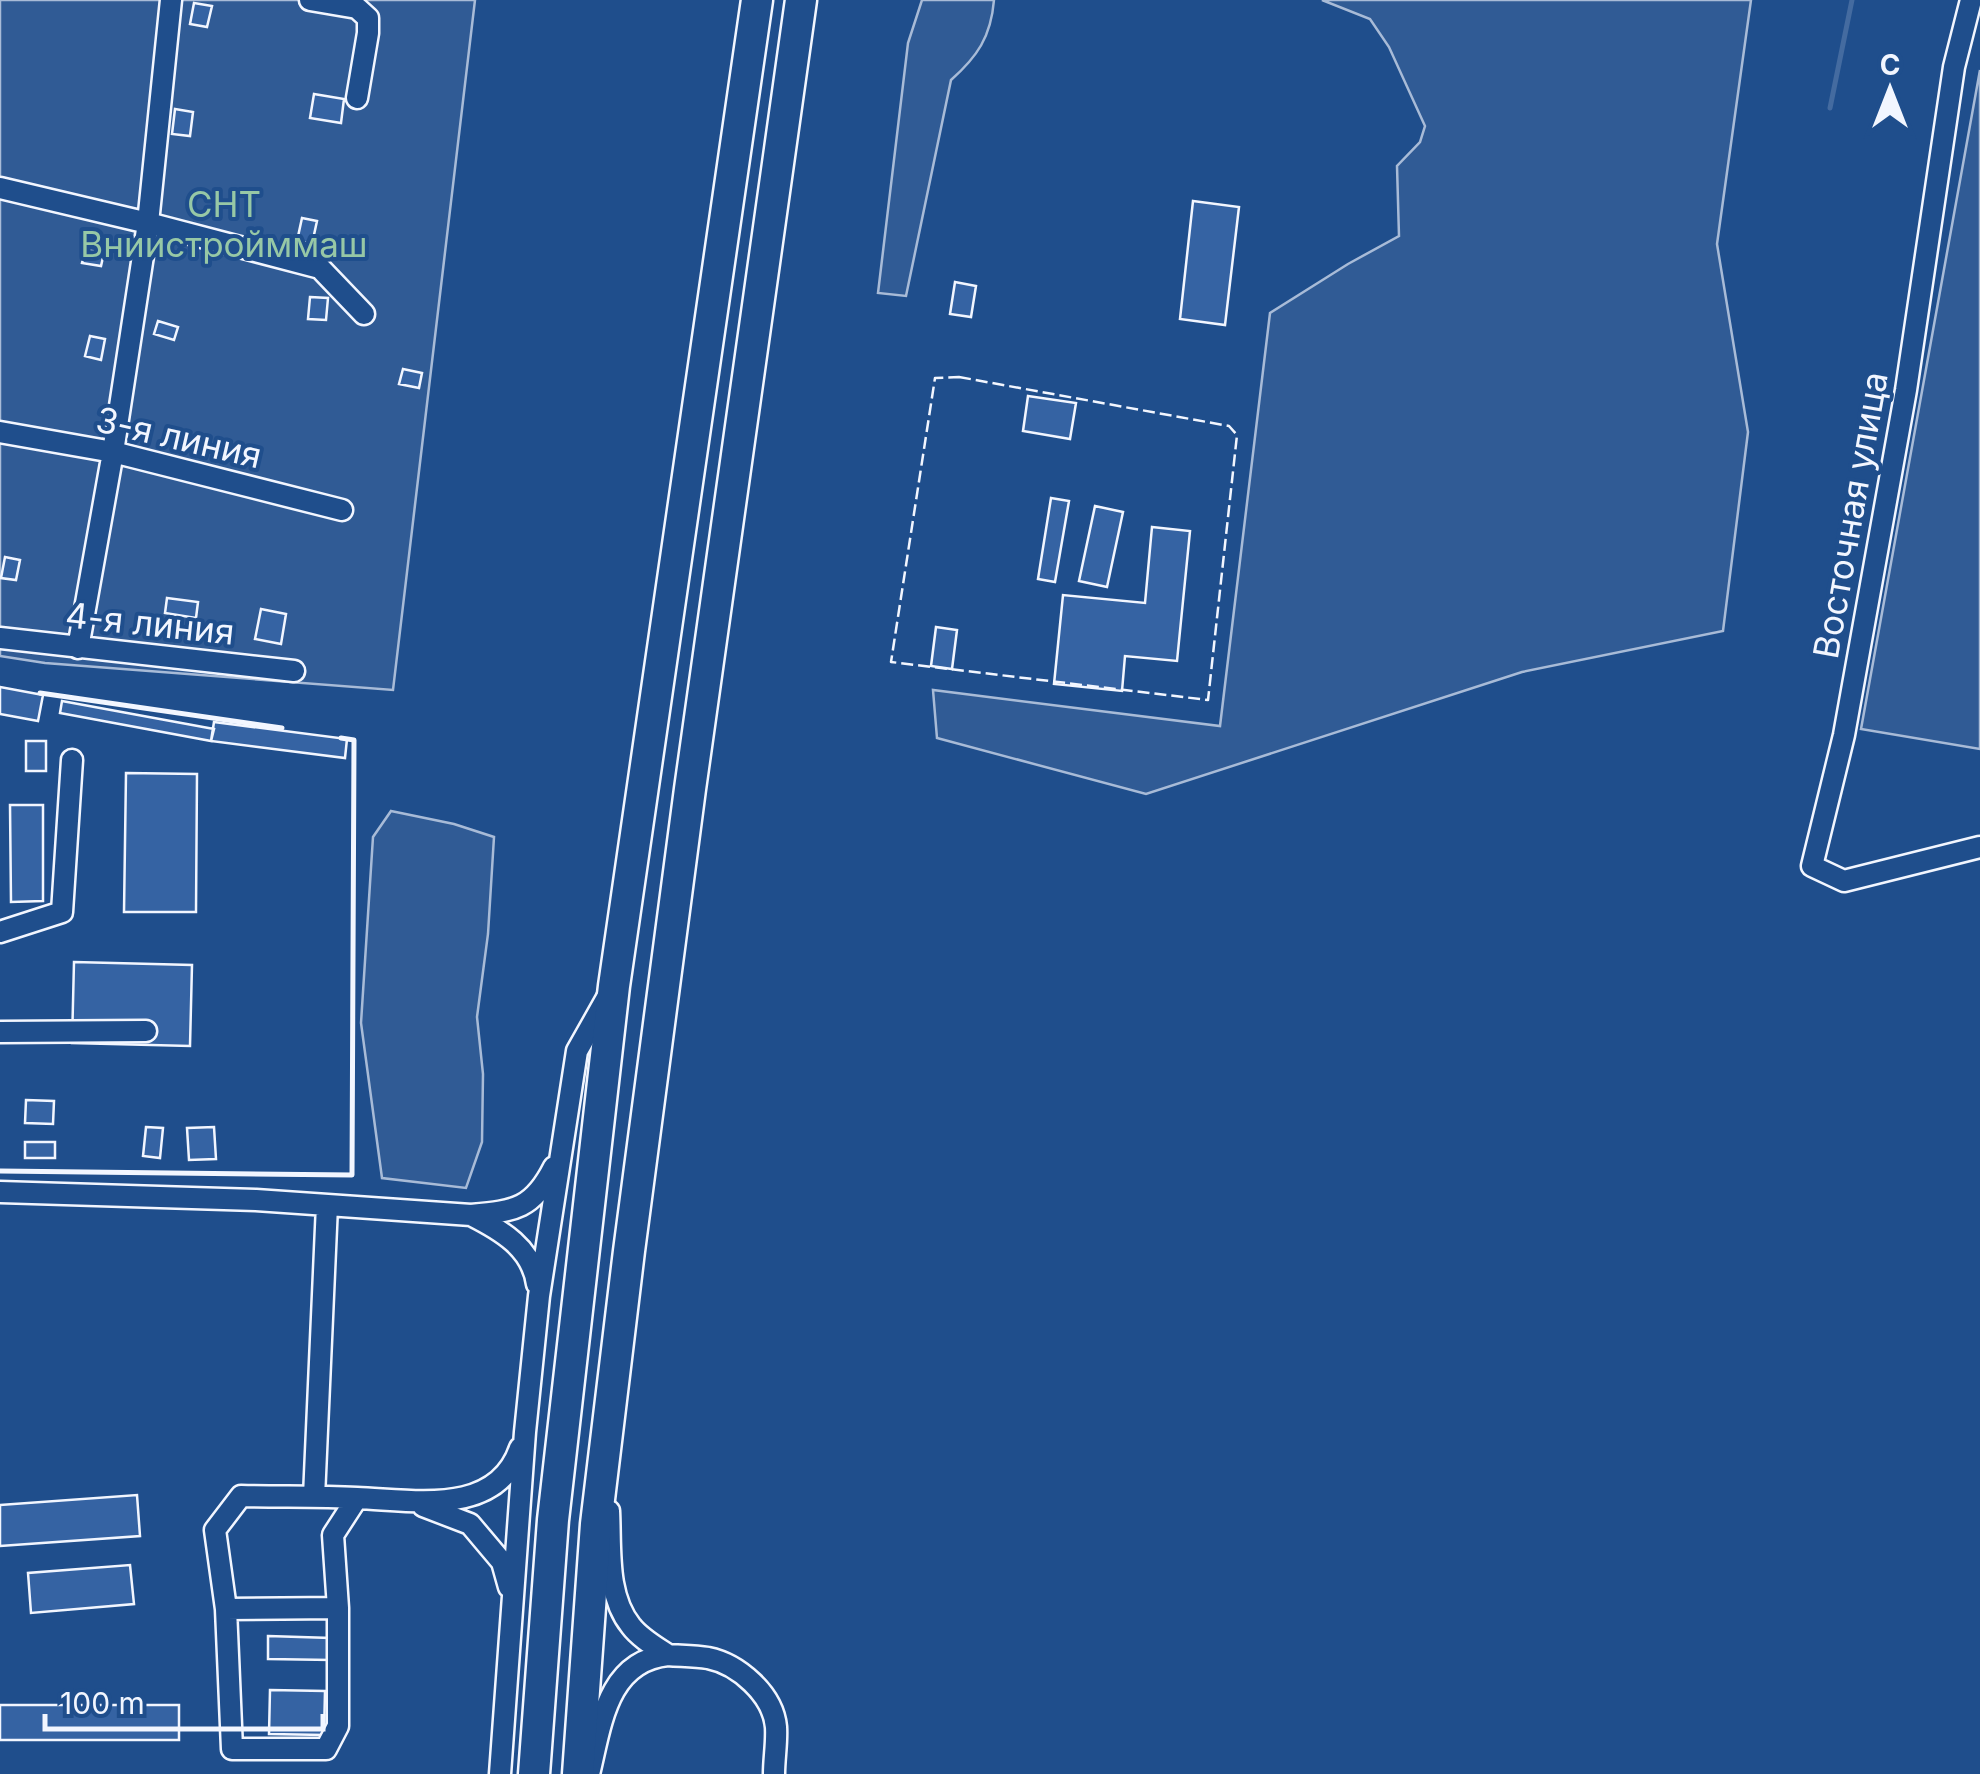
<svg xmlns="http://www.w3.org/2000/svg" width="1980" height="1774" viewBox="0 0 1980 1774" font-family="Inter,sans-serif">
<rect width="100%" height="100%" fill="#1f4e8c"/>
<!-- green -->
<path fill="#305b95" stroke="#a8bbd7" stroke-width="2.5" d="M0 0H475L393 690 45 663 0 656Z
M922 0H994C991 37 977 57 951 80L906 296 878 293 908 43Z
M1322 0H1751L1717 244 1748 432 1723 631 1522 672 1146 794 937 738 933 690 1220 726 1270 313 1348 264 1399 236 1397 166 1420 142 1425 126 1389 47 1370 19Z
M1980 70V749L1861 729Z
M391 811 454 824 494 837 488 934 477 1017 483 1074 482 1142 466 1188 382 1178 361 1023 373 837Z"/>
<g fill="none" stroke-linecap="round" stroke-linejoin="round">
<!-- stream -->
<path stroke="#446ba0" stroke-width="5" d="M1830 108 1852 0"/>
</g>
<!-- building -->
<path fill="#3563a3" stroke="#f2f6ff" stroke-width="2.5" d="M194 3 212 6 207 27 190 24Z
M314 94 344 99 341 123 310 118Z
M175 109 193 112 190 136 172 134Z
M1193 201 1239 207 1225 325 1180 319Z
M302 218 317 221 312 244 297 241Z
M85 250 104 253 101 266 82 263Z
M955 282 976 286 971 317 950 314Z
M310 297 328 298 326 320 308 319Z
M158 321 178 327 174 340 154 334Z
M90 336 105 339 101 360 85 356Z
M403 369 422 373 419 388 399 384Z
M1028 396 1076 403 1070 439 1023 431Z
M1051 498 1069 501 1055 582 1038 579Z
M1095 506 1123 512 1107 587 1079 581Z
M1152 527 1190 531 1177 661 1125 656 1122 691 1054 684 1063 595 1145 603Z
M5 557 20 560 16 580 1 578Z
M167 598 198 602 196 618 165 613Z
M261 609 286 614 281 644 255 639Z
M936 627 957 630 952 669 931 666Z
M0 687 43 695 38 721 0 714Z
M62 701 214 729 211 741 60 713Z
M214 722 347 739 345 758 211 741Z
M26 741H46V771H26Z
M126 773 197 774 196 912H124Z
M10 805H43V901L11 902Z
M74 962 192 965 190 1046 72 1043Z
M26 1100 54 1101 53 1124 25 1123Z
M146 1127 163 1128 160 1158 143 1156Z
M214 1127 216 1159 189 1160 187 1128Z
M25 1142H55V1158H25Z
M137 1495 140 1536 0 1546V1505Z
M130 1565 134 1604 31 1613 28 1573Z
M268 1636 331 1638V1660L268 1659Z
M270 1690 325 1691 324 1735 269 1734Z
M0 1705H179V1740H0Z"/>
<g fill="none" stroke-linecap="round" stroke-linejoin="round">
<defs>
<path id="minor" d="M310 0 357 8 368 18V33L357 98
M1971 0 1954 67 1906 390 1844 735 1812 866 1844 881 1980 847
M0 188 148 223 320 268 364 314
M0 432 113 452 342 510
M0 638 294 671
M78 648 113 452 148 223 171 0
M0 932 62 912 72 760
M0 1032 146 1031
M0 1192 256 1200 471 1215C515 1211 533 1209 554 1167
M471 1215C501 1230 532 1248 537 1284
M314 1497 327 1205
M423 1506 470 1524 502 1562 509 1587
M338 1608 226 1609 215 1530 241 1496C280 1497 319 1496 357 1498 414 1500 497 1517 520 1448
M226 1609 232 1749H326L338 1726V1608L333 1535 357 1498
M668 1655C681 1656 695 1656 708 1658 738 1664 773 1694 776 1727 777 1742 774 1759 774 1774
M500 1774 525 1432 539 1296 577 1051 608 996
M589 1774C601 1725 607 1661 668 1655 656 1647 640 1638 631 1626 606 1595 611 1549 609 1511"/>
<path id="highway" d="M534 1774 553 1520 614 986 757 0
M578 1774 596 1524 629 1251 690 789 801 0"/>
</defs>
<!-- minor casing -->
<use href="#minor" stroke="#f2f6ff" stroke-width="25"/>
<!-- highway casing -->
<use href="#highway" stroke="#f2f6ff" stroke-width="35"/>
<!-- minor -->
<use href="#minor" stroke="#1f4e8c" stroke-width="20"/>
<!-- highway -->
<use href="#highway" stroke="#1f4e8c" stroke-width="30"/>
<!-- fence -->
<path stroke="#f2f6ff" stroke-width="2.5" stroke-dasharray="12 5" stroke-linecap="butt" d="M959 377 1229 426 1237 435 1208 700 891 662 935 378Z"/>
<!-- wall -->
<path stroke="#f2f6ff" stroke-width="5" d="M40 693 282 728
M0 1171 352 1175 354 740 341 738"/>
</g>
<g text-anchor="middle" dominant-baseline="central" stroke-width="8" stroke-linejoin="round" paint-order="stroke">
<!-- park labels -->
<g font-size="35" fill="#97c8a6" stroke="#1f4e8c">
<text x="224" y="204">СНТ<tspan x="224" dy="40">Вниистройммаш</tspan></text>
</g>
<!-- street labels -->
<g font-size="35" fill="#f2f6ff" stroke="#1f4e8c">
<text transform="translate(179 437) rotate(13)">3-я линия</text>
<text transform="translate(1850 515) rotate(-80)">Восточная улица</text>
<text transform="translate(150 623) rotate(6)">4-я линия</text>
</g>
</g>
<!-- north arrow -->
<g transform="translate(1890 90)" stroke="#1f4e8c" stroke-width="8" paint-order="stroke">
<path d="M0-8L18 38L0 25L-18 38Z" fill="#f2f6ff"/>
<text y="-15" font-size="28" font-weight="bold" text-anchor="middle" fill="#f2f6ff">С</text>
</g>
<!-- scale -->
<path d="M45 1714v15h278v-15" fill="none" stroke="#f2f6ff" stroke-width="5"/>
<text x="60" y="1714" font-size="30" fill="#f2f6ff" stroke="#1f4e8c" stroke-width="8" paint-order="stroke">100 m</text>
</svg>
